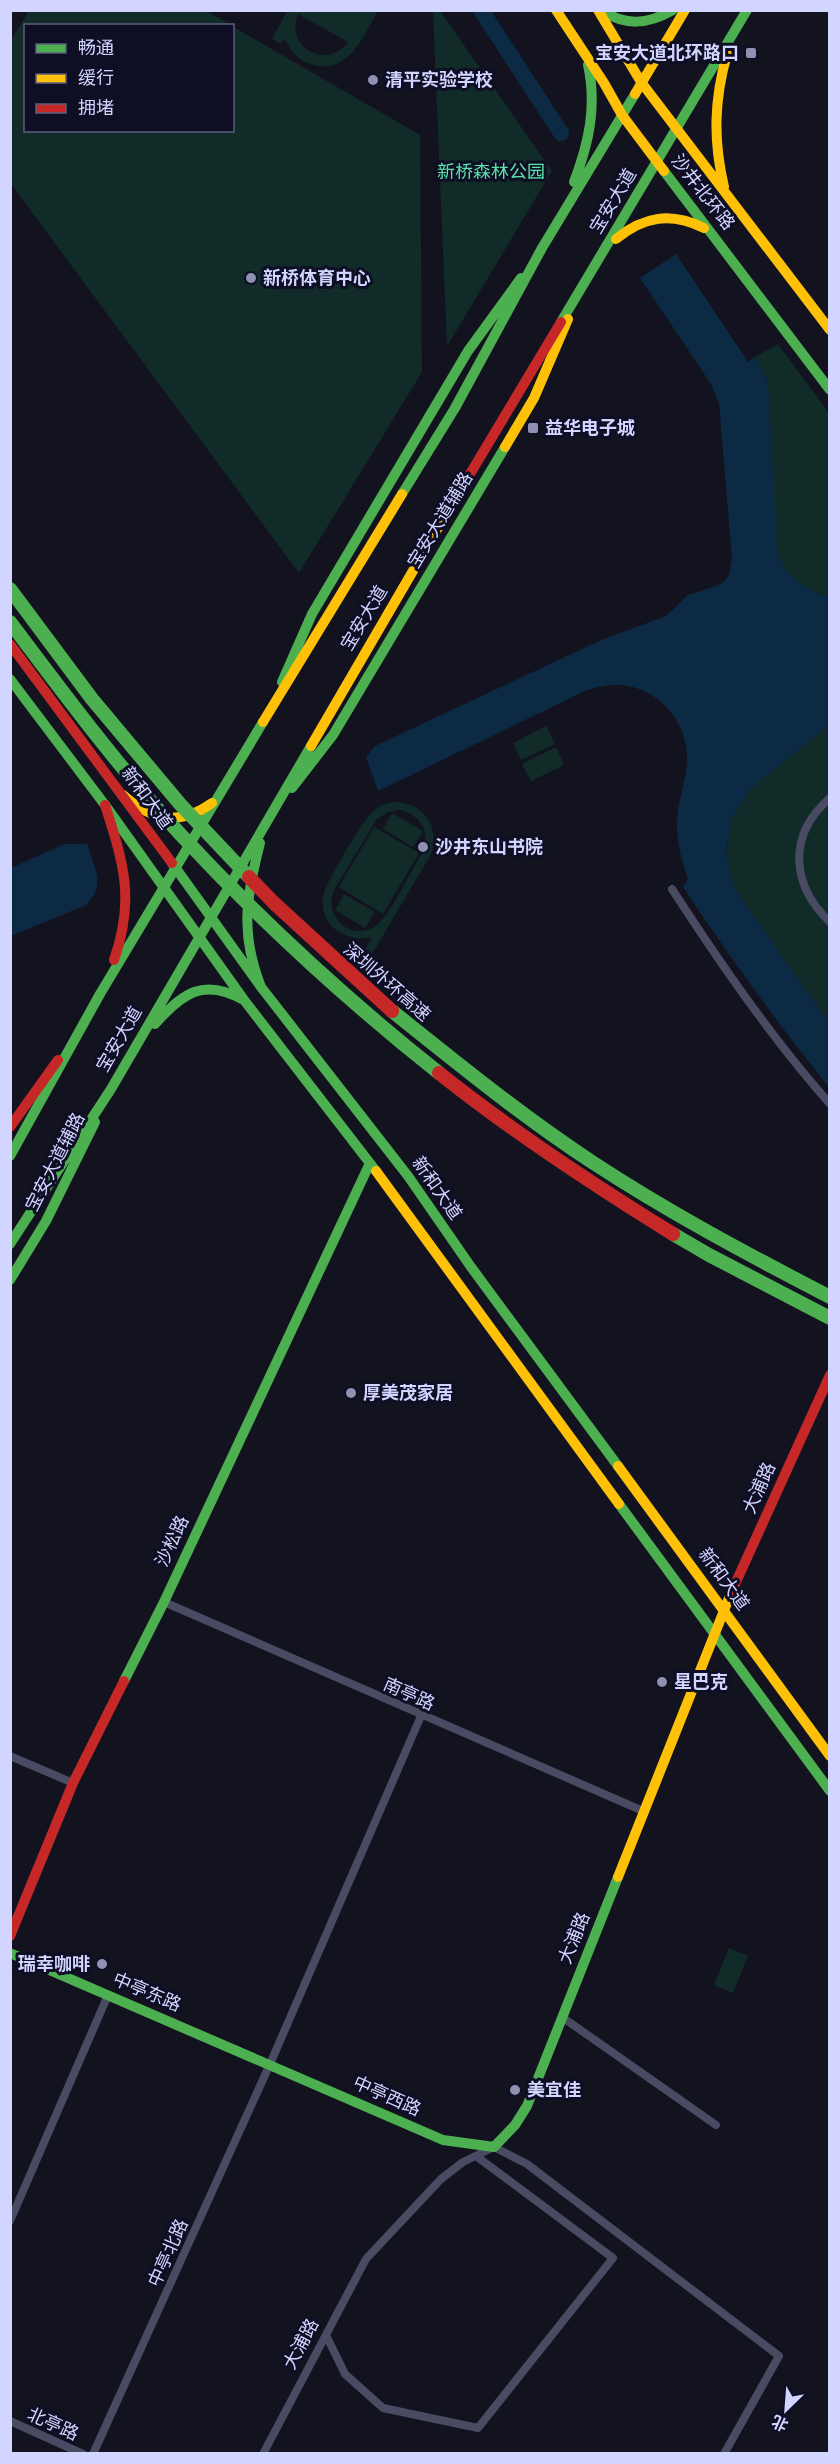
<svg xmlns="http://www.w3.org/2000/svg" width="840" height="2464" viewBox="0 0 840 2464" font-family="Figtree,'Noto Sans SC',sans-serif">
<rect width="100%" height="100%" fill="#131320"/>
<!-- green -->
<path fill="#112b28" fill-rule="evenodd" d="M29 11H206L232 25 26 26V130H232V26L420 135 422 372 299 573 11 184V40Z
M287 11V10L378 11C363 36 348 77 310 64 298 60 289 50 285 38L281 44 272 39ZM298 14 348 42C327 71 284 47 298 14Z
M433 11H440L552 171 447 346Z
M778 344 829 413V597C801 588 782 574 775 544L769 396 767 380 755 357Z
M829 725V1023L734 888 726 854 731 820 749 790Z
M546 726 555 744 521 760 513 743Z
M556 747 564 765 531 781 522 764Z
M393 802C423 801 442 828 430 856L372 954 365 950 372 937C345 944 316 923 324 893 329 878 361 823 372 812 378 806 385 804 393 802ZM400 810C421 814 431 833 422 853 412 869 391 913 378 924 366 935 346 933 337 919 330 910 330 899 335 888L377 819 388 812Z
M392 813 423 831 413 847 383 829Z
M374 827 419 853 383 914 339 887Z
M344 894 375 912 365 928 335 910Z
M729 1948 748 1956 733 1993 714 1985Z"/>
<!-- water -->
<path fill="#0c2a44" d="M676 254 748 362 755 357 767 380 769 396 777 553C787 577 805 590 829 597V725L749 790 731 820 726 854 734 888 829 1023V1087C777 1023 729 956 683 887L688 879C682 861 677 844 677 825 677 802 686 783 687 761 689 723 659 688 621 685 609 684 597 687 585 691L378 791 366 757 375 746 599 641 666 616 688 595 716 586 724 582 729 574 732 558 719 403 711 384 640 278Z
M65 844H87C95 869 106 885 86 905L11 936V868Z"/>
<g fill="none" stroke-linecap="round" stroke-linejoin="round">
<!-- river -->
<path stroke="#0c2a44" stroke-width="16" d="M481 10 561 133"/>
<!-- street -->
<path stroke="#484b61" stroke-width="8" d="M830 798C787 835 791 885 830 922
M672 889C720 963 771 1037 830 1104
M164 1602 643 1811
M10 1756 73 1783
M562 2017 716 2125
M10 2221 108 1995
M326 2335 345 2374 383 2408 478 2428 613 2258 476 2156
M10 2421 83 2454
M93 2454 270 2064 421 1716
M263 2454 366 2259 441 2179 463 2162 494 2147 527 2164 779 2356 724 2454"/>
<!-- fast -->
<path stroke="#4caf50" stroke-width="10" d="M600 10C626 26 647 25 673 10
M664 171 830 390
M574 182C589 143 597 106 588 65
M561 322 747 10
M402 494 455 408 542 248 635 94
M10 679 105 805 244 1000 376 1171
M282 682 312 614 468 351 521 278
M292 788 333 735 505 447
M260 843C246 897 240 934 261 987
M172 863 261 987 408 1176 471 1267 618 1466
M155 1024C183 992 204 978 244 1000
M10 1156 100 994 263 722
M10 1244 111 1089 311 746
M10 1280 46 1221 95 1122
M619 1504 830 1791
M124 1681 164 1602 370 1163
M10 1953 443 2140 494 2147 515 2125 527 2106 618 1877"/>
<!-- slow -->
<path stroke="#ffc107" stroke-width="10" d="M556 10 604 83 622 115 664 171
M598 10 641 82 830 330
M635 94 685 10
M724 187C713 140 714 100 727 54
M616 239C644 216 671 212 704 228
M505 447 534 398 568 319
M263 722 402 494
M311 746 449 509
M123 795C152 821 180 826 212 803
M376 1171 619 1504
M618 1466 830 1756
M618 1877 731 1593"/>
<!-- jam -->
<path stroke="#c62828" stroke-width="10" d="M449 509 561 322
M10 644 172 863
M105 805C124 864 135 900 114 960
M10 1127 58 1060
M731 1593 830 1375
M10 1936 73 1783 124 1681"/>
<!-- fast-bridge -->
<path stroke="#4caf50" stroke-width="14" d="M10 589 92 699 180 804 249 877
M10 622C65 695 119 768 181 835 261 921 347 1000 439 1073
M392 1011C457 1063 522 1116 592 1162 668 1212 749 1255 830 1297
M673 1234 709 1255 830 1318"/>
<!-- jam-bridge -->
<path stroke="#c62828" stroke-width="14" d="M249 877 274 903 392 1011
M439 1073C513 1132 592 1184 673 1234"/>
</g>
<!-- markers -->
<g fill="#8f91b1" stroke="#0e0e25" stroke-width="2">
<rect x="745" y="47" width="12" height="12" rx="3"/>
<circle cx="373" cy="80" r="6"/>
<circle cx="251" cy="278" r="6"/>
<rect x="527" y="422" width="12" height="12" rx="3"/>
<circle cx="423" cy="847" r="6"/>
<circle cx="351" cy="1393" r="6"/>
<circle cx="662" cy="1682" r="6"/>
<circle cx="102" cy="1964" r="6"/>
<circle cx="515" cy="2090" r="6"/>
</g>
<g text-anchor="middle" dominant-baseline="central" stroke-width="6" stroke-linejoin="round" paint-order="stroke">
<!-- poi labels -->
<g font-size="18" font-weight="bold" fill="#d2d5ff" stroke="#0e0e25" text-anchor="start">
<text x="739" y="53" text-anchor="end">宝安大道北环路口</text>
<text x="385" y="80">清平实验学校</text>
<text x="263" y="278">新桥体育中心</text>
<text x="545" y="428">益华电子城</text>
<text x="435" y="847">沙井东山书院</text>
<text x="363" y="1393">厚美茂家居</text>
<text x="674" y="1682">星巴克</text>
<text x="90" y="1964" text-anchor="end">瑞幸咖啡</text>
<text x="527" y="2090">美宜佳</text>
</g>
<!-- park labels -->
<g font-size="18" fill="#5be3a8" stroke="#0e0e25">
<text x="491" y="172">新桥森林公园</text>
</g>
<!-- street labels -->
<g font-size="18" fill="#d2d5ff" stroke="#0e0e25">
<text transform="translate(703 192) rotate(52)">沙井北环路</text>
<text transform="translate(613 201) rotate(-59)">宝安大道</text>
<text transform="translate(440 520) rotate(-59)">宝安大道辅路</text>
<text transform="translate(364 618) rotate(-59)">宝安大道</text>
<text transform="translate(147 798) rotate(54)">新和大道</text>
<text transform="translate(387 982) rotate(41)">深圳外环高速</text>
<text transform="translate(119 1039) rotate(-60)">宝安大道</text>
<text transform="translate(55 1162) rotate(-63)">宝安大道辅路</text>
<text transform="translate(437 1188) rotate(55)">新和大道</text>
<text transform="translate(759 1488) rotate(-66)">大浦路</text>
<text transform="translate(172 1541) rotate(-65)">沙松路</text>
<text transform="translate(724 1579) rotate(54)">新和大道</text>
<text transform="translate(409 1694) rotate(24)">南亭路</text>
<text transform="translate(574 1938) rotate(-68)">大浦路</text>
<text transform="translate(147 1992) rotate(23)">中亭东路</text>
<text transform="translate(387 2096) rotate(24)">中亭西路</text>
<text transform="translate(168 2253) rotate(-66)">中亭北路</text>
<text transform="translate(301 2344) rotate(-62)">大浦路</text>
<text transform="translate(53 2424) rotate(24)">北亭路</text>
</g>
</g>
<!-- border -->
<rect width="840" height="2464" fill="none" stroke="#d2d5ff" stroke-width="24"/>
<!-- legend -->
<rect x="24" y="24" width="210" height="108" fill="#0e0e25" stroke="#5c5e7c" stroke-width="1.5"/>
<rect x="36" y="44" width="30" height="9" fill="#4caf50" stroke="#5c5e7c" stroke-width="1.5"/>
<text x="78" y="54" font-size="18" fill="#d2d5ff">畅通</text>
<rect x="36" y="74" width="30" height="9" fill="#ffc107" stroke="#5c5e7c" stroke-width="1.5"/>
<text x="78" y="84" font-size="18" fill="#d2d5ff">缓行</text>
<rect x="36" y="104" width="30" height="9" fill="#c62828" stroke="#5c5e7c" stroke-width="1.5"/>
<text x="78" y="114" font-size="18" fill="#d2d5ff">拥堵</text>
<!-- north arrow -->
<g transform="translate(786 2410) rotate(205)" stroke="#0e0e25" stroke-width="4.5" paint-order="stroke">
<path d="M0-4.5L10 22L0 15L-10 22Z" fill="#d2d5ff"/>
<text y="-9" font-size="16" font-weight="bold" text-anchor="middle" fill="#d2d5ff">北</text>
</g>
</svg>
